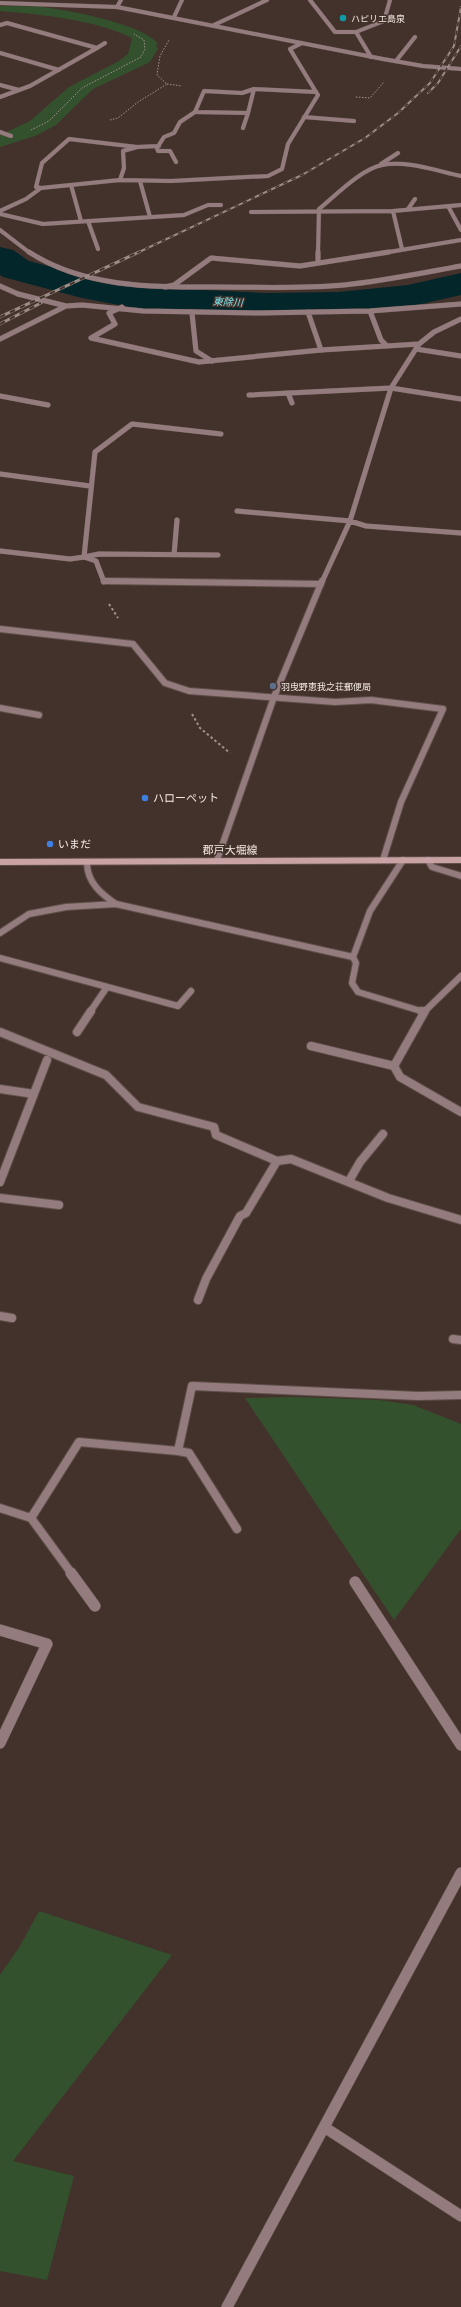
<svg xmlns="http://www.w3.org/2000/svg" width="461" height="2307" viewBox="0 0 461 2307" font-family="Montserrat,'Noto Sans JP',sans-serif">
<rect width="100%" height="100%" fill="#43322b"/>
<!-- green -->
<path fill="#34512d" d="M0 6C16 7 33 5 49 8 73 11 145 25 158 44L156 46 158 49 150 62 93 89 56 125 35 136 0 147V135L30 121 69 87 119 61 128 54 132 38C92 19 44 15 0 11Z
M293 1397 379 1400 413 1405 461 1424V1529L394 1620 245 1398Z
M39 1911 172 1955 13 2161 74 2176 47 2280 0 2271V1975L20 1946Z"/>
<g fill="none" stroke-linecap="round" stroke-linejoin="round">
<!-- river -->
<path fill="#02262a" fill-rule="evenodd" d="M0 247 13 250 29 261 85 276 140 287 267 293 338 292 408 285 461 273V295L408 307 338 314 267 315 140 309 82 298 3 277 0 275Z"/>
<defs>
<path id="service-far4" d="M310 0 335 32H356
M117 7 121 0
M174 17 182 0
M214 25 267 0
M97 48 105 43
M0 53 59 70
M371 57 356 32 384 21 390 0
M396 61 415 37
M0 85 19 90
M304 117 354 121
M0 132 11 136
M176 162 170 151H158L157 148 164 137 174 133 180 122 195 112
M381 164 398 153
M120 180 124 168 123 151 137 147 159 146
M140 181 150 217
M71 185 81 221
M41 188 36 187 42 163 69 139 137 147
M448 206 461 230
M408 209 415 199
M0 211 26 199 41 188 120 180 171 181 268 176 282 169 288 144 318 95 316 92
M393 211 402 249
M251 212 393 211 461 205
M0 214 43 224 184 215 208 205H221
M88 221 98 249
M0 230 30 253"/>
<path id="service-far3" d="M29 252C84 288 153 287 217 287 259 287 302 289 344 285 384 281 422 273 461 266
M18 294 66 306
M370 311 381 340 386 345
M308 312 321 350
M192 313 196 351 212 361
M0 339 66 306 82 305 143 311 260 313 370 311 461 304
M416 349 461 356
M391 388 461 399
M288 393 292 403
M0 396 48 405
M237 511 350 521
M174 555 177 520
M84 557 99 554 218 555"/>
<path id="service-far2" d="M0 629 133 644 165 683 189 691 335 702 371 700 443 709 401 802 383 860
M0 708 39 715
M428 860 432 867 461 876
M87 863C87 882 101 894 116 904
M353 957 356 963 352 983 358 992 424 1012
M0 958 178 1006 191 991
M90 1012 107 987"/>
<path id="service-far1" d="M421 1011 424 1012
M0 1032 106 1075 138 1107 214 1127 216 1135 277 1161
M77 1032 91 1011
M311 1046 394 1066
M0 1089 34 1094
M349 1181 360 1162 383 1134
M0 1182 47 1060
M0 1198 59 1205
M198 1300 206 1279 240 1216 246 1213 277 1161 291 1159 388 1198 461 1220
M0 1316 12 1318
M453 1339 461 1340
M178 1451 189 1453 237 1529"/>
<path id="service" d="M355 1582 461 1745"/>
<path id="minor-far4" d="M0 3 117 7 383 59 423 66 461 69
M0 25 7 23 97 48 30 86 0 97
M302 43 290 49 316 92
M248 113 254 89
M243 128 248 113 195 112 204 91 242 93 254 89 316 92
M318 253 319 209C335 196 361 169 382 165 406 160 437 171 461 176
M383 253 461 240"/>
<path id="minor-far3" d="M318 262V252
M0 286 18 294
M165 287 174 285 211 258 300 266 389 252
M122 307 109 313 115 324 91 338 199 362 321 350 419 344
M249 395 391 388
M0 474 90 486
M350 521 366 526 461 533
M0 551 70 559 84 557 96 561 104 582
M84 557 95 452 132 424 221 434
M322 582 350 521 391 388 419 344 434 332 461 319"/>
<path id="minor-far2" d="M104 581 321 584
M217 860 274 697 322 581
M0 933 29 914 66 907 116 904 353 957 370 911 403 860
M424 1012 461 976"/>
<path id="minor-far1" d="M425 1011 394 1066 400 1077 461 1112
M0 1508 31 1518 72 1574
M31 1518 79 1442 178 1451 192 1386 418 1396 461 1395"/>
<path id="minor" d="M71 1573 95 1606
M0 1630 47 1644 0 1743
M324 2127 461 2216
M227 2307 461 1873"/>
<path id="secondary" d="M0 862 461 860"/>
</defs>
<!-- service-far4 casing -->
<use href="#service-far4" stroke="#5f4f49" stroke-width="4.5"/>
<!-- service-far3 casing -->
<use href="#service-far3" stroke="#5f4f49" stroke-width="5.5"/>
<!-- service-far2 casing -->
<use href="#service-far2" stroke="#5f4f49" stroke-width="8"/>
<!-- service-far1 casing -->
<use href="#service-far1" stroke="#5f4f49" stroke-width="10"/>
<!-- service casing -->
<use href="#service" stroke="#5f4f49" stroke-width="12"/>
<!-- minor-far4 casing -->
<use href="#minor-far4" stroke="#5f4f49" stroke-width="4.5"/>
<!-- minor-far3 casing -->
<use href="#minor-far3" stroke="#5f4f49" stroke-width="5.5"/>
<!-- minor-far2 casing -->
<use href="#minor-far2" stroke="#5f4f49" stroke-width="8"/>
<!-- minor-far1 casing -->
<use href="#minor-far1" stroke="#5f4f49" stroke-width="10"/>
<!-- minor casing -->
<use href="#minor" stroke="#5f4f49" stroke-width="12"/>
<!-- secondary casing -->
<use href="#secondary" stroke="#5f4f49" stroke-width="8"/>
<!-- path-far1 -->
<path stroke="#a1938d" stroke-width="1" stroke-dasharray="1.5 1.5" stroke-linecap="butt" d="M167 84 182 86
M356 97 370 98 384 82
M110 120 118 118 138 102 167 84 157 75 160 56 169 40
M31 130 49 121 82 88 141 57 145 49 144 40 134 34"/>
<!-- path -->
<path stroke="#a1938d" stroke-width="2" stroke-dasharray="2.5 2.5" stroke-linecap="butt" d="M109 604 118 618
M192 714 200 728 230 753"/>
<!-- service-far4 -->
<use href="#service-far4" stroke="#947b7e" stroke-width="4"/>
<!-- service-far3 -->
<use href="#service-far3" stroke="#947b7e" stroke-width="5"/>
<!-- service-far2 -->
<use href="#service-far2" stroke="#947b7e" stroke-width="6"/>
<!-- service-far1 -->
<use href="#service-far1" stroke="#947b7e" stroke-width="8"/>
<!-- service -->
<use href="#service" stroke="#947b7e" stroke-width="11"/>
<!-- minor-far4 -->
<use href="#minor-far4" stroke="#947b7e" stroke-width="4"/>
<!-- minor-far3 -->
<use href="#minor-far3" stroke="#947b7e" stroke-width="5"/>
<!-- minor-far2 -->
<use href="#minor-far2" stroke="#947b7e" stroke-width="6"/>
<!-- minor-far1 -->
<use href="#minor-far1" stroke="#947b7e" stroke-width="8"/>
<!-- minor -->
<use href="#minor" stroke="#947b7e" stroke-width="11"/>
<!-- secondary -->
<use href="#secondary" stroke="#c9a2a5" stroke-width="6"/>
<defs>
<path id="rail-far1" d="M428 93 438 83 461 46
M137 253 302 175 365 138 398 113 430 83 454 46 461 7"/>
<path id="rail" d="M0 317 139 252
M0 324 41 303"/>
</defs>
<!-- rail-far1 casing -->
<use href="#rail-far1" stroke="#9b8c86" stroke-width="2"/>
<!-- rail casing -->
<use href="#rail" stroke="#9b8c86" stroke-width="3"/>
<!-- rail-far1 -->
<use href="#rail-far1" stroke="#43322b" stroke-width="1.5" stroke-dasharray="4.5" stroke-linecap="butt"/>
<!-- rail -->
<use href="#rail" stroke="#43322b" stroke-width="2" stroke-dasharray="5.5" stroke-linecap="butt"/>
</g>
<!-- markers -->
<circle fill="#0f9aa8" stroke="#43322b" stroke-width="1.5" cx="343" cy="18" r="4"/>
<circle fill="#5c6f8a" stroke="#43322b" stroke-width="1.5" cx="273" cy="686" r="4"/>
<g fill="#3f7fe0" stroke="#43322b" stroke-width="1.5">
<circle cx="145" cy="798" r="4"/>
<circle cx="50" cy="844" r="4"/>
</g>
<g text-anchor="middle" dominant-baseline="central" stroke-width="3" stroke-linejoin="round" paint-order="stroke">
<!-- far-poi labels -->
<g font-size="9" fill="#f5e9e4" stroke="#43322b" text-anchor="start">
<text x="351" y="18">ハピリエ島泉</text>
<text x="281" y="686">羽曳野恵我之荘郵便局</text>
</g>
<!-- far-water labels -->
<g font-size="10" font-style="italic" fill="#7de5ef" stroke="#43322b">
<text transform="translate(228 302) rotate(3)">東除川</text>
</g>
<!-- poi labels -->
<g font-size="11" fill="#f5e9e4" stroke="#43322b" text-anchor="start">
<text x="153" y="798">ハローペット</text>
<text x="58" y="844">いまだ</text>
</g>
<!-- street labels -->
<g font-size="11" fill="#f5e9e4" stroke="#43322b">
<text x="230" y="850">郡戸大堀線</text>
</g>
</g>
</svg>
